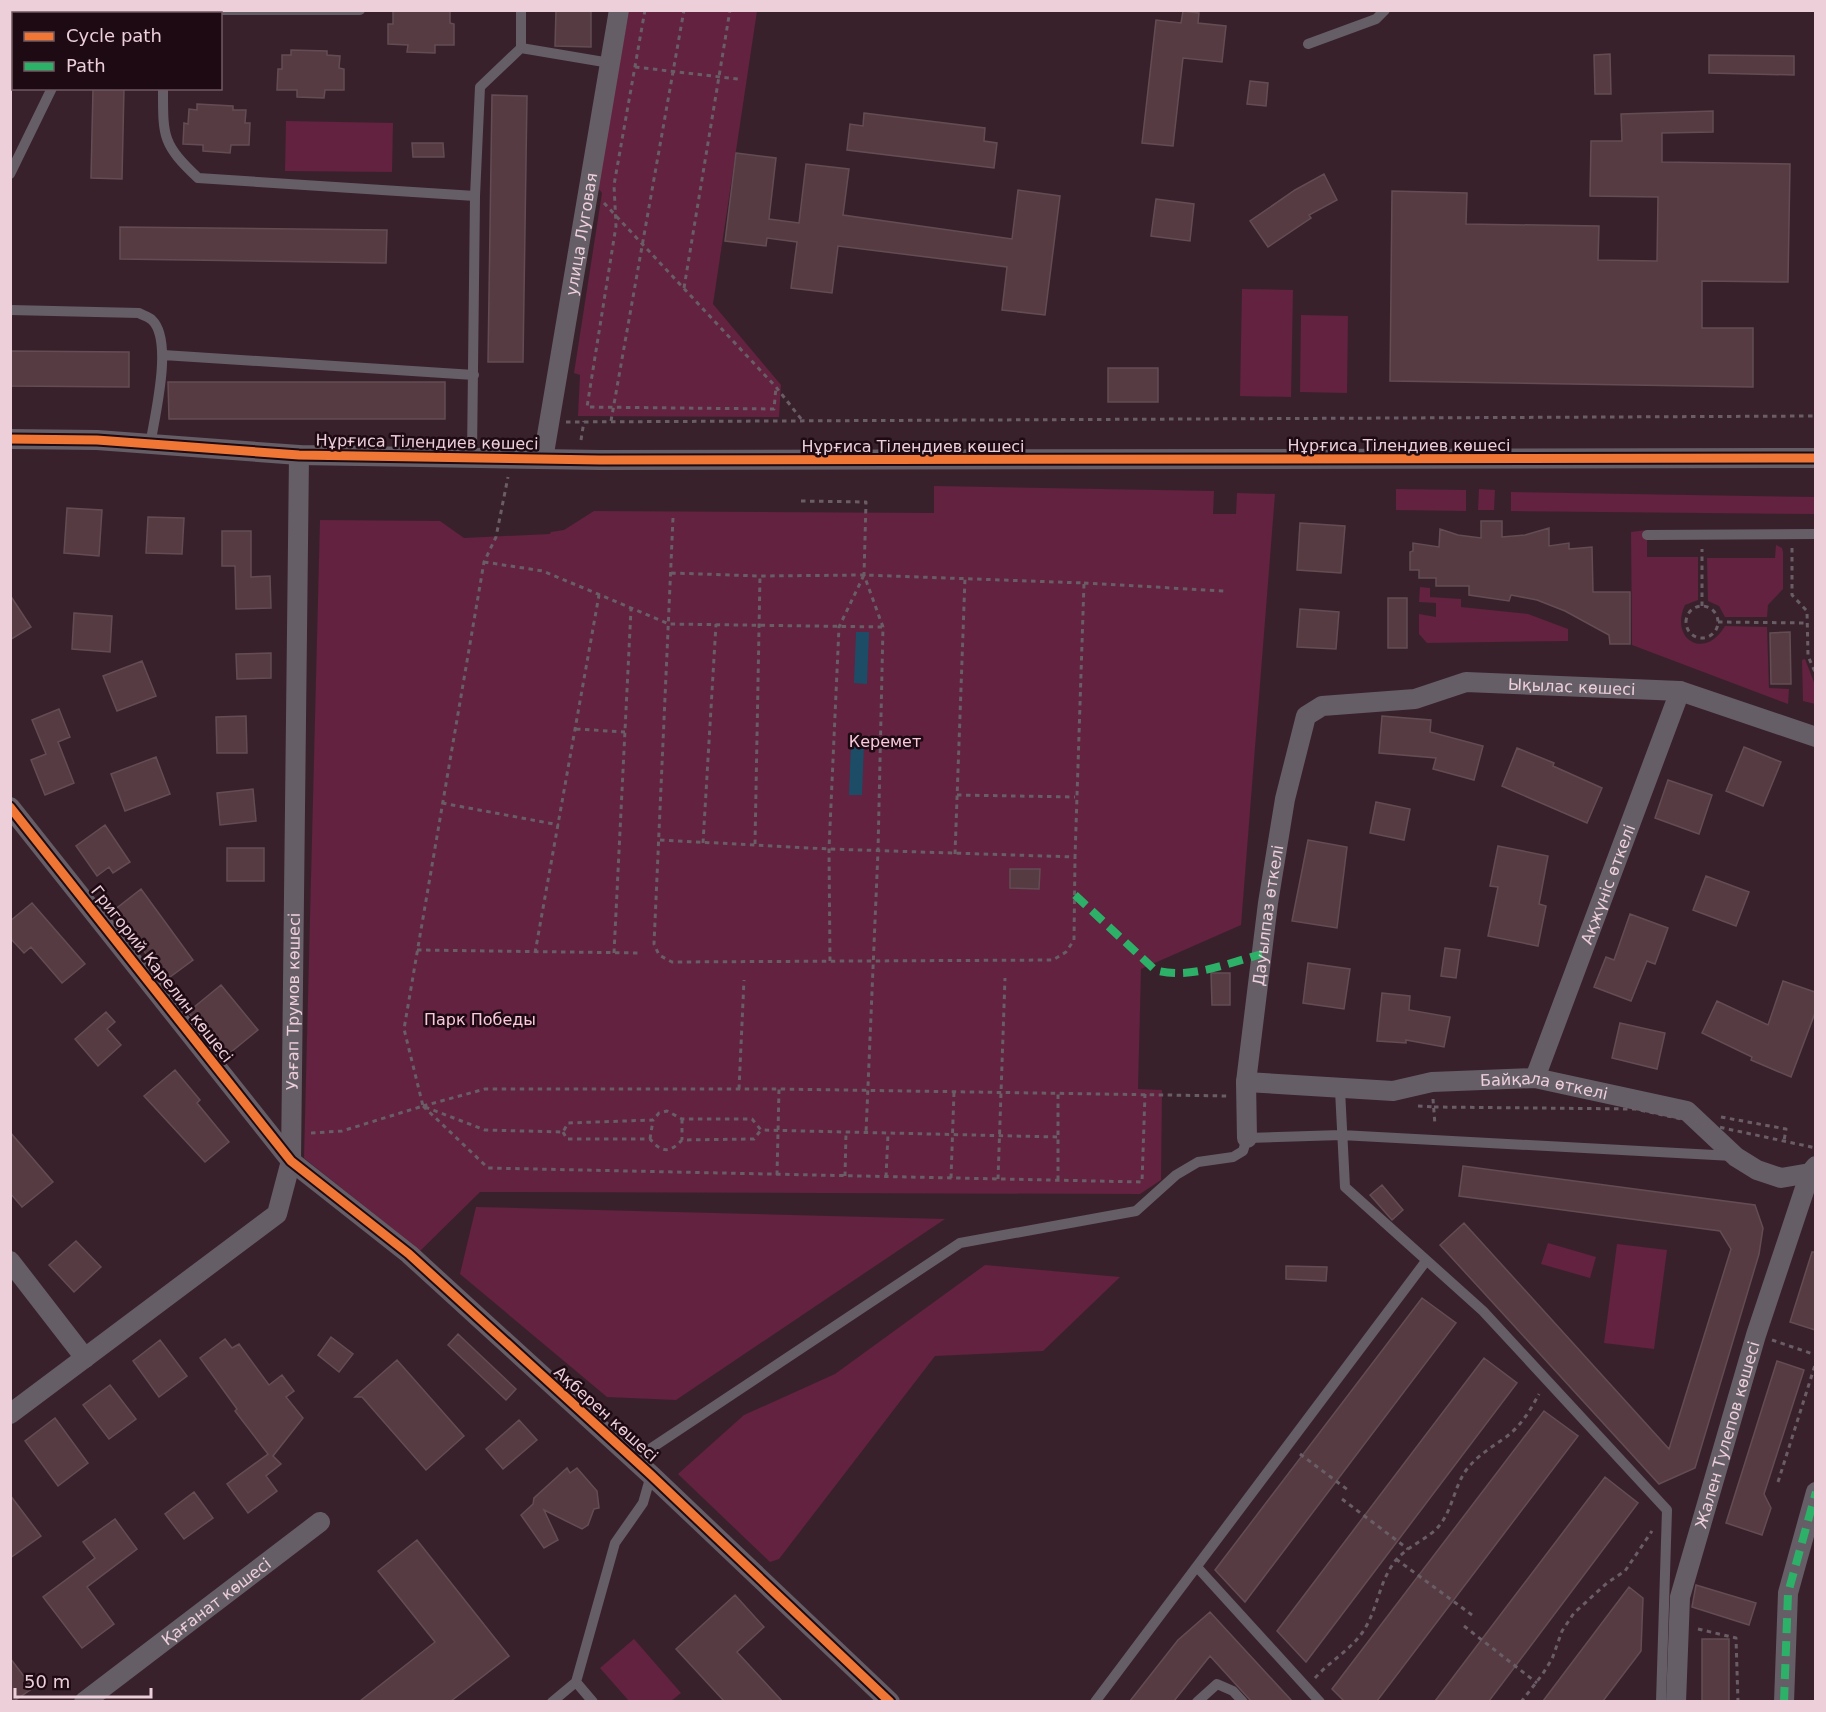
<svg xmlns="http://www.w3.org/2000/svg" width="1826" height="1712" viewBox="0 0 1826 1712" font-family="'DejaVu Sans',sans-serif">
<rect width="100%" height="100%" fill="#39212c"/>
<!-- green -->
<path fill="#622240" d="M629 11H757L713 304 781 385 779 417 578 416 580 375 574 373 602 193 597 187Z
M286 121 393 123 392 172 285 171Z
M1242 289 1293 290 1291 397 1240 396Z
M1301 315 1348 316 1347 393 1300 392Z
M934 486 1214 491 1213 514H1236L1237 493 1275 494 1241 925 1141 969 1138 1089 1162 1090 1161 1180 1140 1194 480 1192 420 1251 304 1158 320 520 440 521 464 538 550 534 551 532 564 530 594 511 934 513Z
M1396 489 1466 490V511L1396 510Z
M1479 489 1495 490 1494 510H1478Z
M1511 492 1815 497V514L1511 511Z
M1647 530V557H1698V600L1685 605C1669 639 1705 661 1725 626L1767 627 1769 688 1789 689 1788 704 1632 645 1631 532Z
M1776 545 1782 548 1783 552V589L1768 605 1767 617H1725L1719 606 1708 601 1707 558H1775Z
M1420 587 1430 588V597L1461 599V607L1528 614 1568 629V641L1427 643 1419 634V614L1436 617V603L1419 602Z
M1805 659 1815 685V704L1803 701 1802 660Z
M476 1207 945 1219 676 1400 607 1397 460 1274Z
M1548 1243 1596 1257 1590 1278 1541 1264Z
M1617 1244 1667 1250 1654 1349 1604 1343Z
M985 1265 1120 1277 1043 1351 935 1356 779 1559 770 1562 678 1474 744 1415 835 1374Z
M634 1639 681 1693 671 1701H629L600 1668Z"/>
<!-- water -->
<path fill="#1d4d66" d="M856 632H869L867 684 854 683Z
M851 743 864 744 862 795H849Z"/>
<!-- building -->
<path fill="#573b43" stroke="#634d53" stroke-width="1.5" d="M393 10H450V23L454 24V45H435V53L407 52 408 45 388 44V24H393Z
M556 10H591V47L555 46Z
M1183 11 1199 13 1198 23 1226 26 1222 62 1183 58 1173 146 1142 143 1156 20 1181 23Z
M291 50 327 51V55L340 56 339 68 344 69V90H325L324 98 297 97V90H277L278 69H282V55H291Z
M1610 54 1611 94H1595L1594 55Z
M1709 55 1794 56V75L1709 73Z
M1250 81 1268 83 1266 106 1247 104Z
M93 88H124L122 179 91 178Z
M492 95 527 96 523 362H488Z
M197 104 233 106V110H246L245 123H250L249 145H231L230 153 203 151V145L183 144 184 123 188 124 189 109 197 110Z
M1713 111V132L1662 133V162L1790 164 1788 282 1702 281V328H1753V387L1390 381 1392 191 1467 193 1466 224 1599 226 1598 260 1657 261 1658 197 1590 196 1591 141H1622L1621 114Z
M864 113 985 128 984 141 997 143 994 168 847 150 850 124 863 126Z
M412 143H443L444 157H413Z
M736 153 776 158 769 219 799 223 806 164 849 169 843 215 1012 239 1018 190 1060 196 1045 315 1002 310 1007 267 838 246 832 293 791 288 797 242 767 238 766 246 725 241Z
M1324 174 1337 200 1309 215 1311 218 1268 247 1250 221 1295 190Z
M1156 199 1194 204 1190 241 1151 236Z
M120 227 387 230 386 263 120 259Z
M10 351 129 352V387L10 386Z
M1108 368H1158V402H1108Z
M168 382H445V419H169Z
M67 508 102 510 99 556 64 553Z
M148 517 184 518 182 554 146 553Z
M1481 521H1502V537L1525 535 1549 528V546L1569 543V549L1592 547 1593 592H1630V644H1610L1609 635 1565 611 1537 600 1511 595 1509 601 1469 595V586H1436V578H1419V570H1410V552L1413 551V543L1439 547 1440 529 1458 535 1481 538Z
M1300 523 1345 526 1341 573 1297 570Z
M222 531H251V577L270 576 271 608 236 609 235 566H222Z
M10 595 31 627 10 640Z
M1388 598H1407V648H1388Z
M1300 609 1339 612 1336 649 1297 647Z
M74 613 112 616 110 652 72 649Z
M1790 632 1791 684H1771L1770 633Z
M271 653V678L237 679 236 654Z
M142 661 156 696 117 711 103 676Z
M59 709 70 737 58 742 74 783 45 795 31 760 46 754 32 720Z
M246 716 247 753H217L216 717Z
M1382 716 1431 720 1430 732 1483 746 1474 780 1433 769 1436 758 1379 753Z
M1744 747 1781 762 1763 806 1726 791Z
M1517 748 1554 763 1553 766 1602 788 1587 823 1502 786Z
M156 757 170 794 125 811 111 774Z
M1668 780 1712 795 1699 834 1655 818Z
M253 789 256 821 220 825 217 793Z
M1376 802 1410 809 1404 840 1370 833Z
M105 825 130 862 113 873 109 867 97 876 76 846Z
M1308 840 1347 847 1337 928 1292 921Z
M1498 846 1548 856 1539 904 1546 906 1538 946 1488 936 1498 887 1490 886Z
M227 848H264V881H227Z
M1010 869H1040L1039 889 1010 888Z
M1706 876 1749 892 1736 926 1693 910Z
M141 889 193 960 166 980 113 911Z
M32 903 85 964 62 983 31 947 24 953 10 938V921Z
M1630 914 1668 928 1655 964 1647 961 1631 1001 1594 987 1606 957 1614 960Z
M1445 948 1460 950 1456 978 1441 976Z
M1308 963 1350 969 1344 1009 1303 1003Z
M1211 973H1230V1005H1212Z
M1783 981 1815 992V1013L1791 1077 1751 1060 1752 1057 1702 1033 1717 1001 1768 1025Z
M221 985 258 1030 225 1057 188 1012Z
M1382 993 1410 996 1409 1010 1450 1017 1444 1047 1406 1040V1043L1377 1041Z
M106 1012 115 1022 107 1029 121 1045 98 1066 75 1039Z
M1620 1023 1665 1033 1657 1069 1612 1058Z
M175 1070 200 1100 197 1103 229 1142 205 1162 144 1096Z
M10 1132 53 1182 22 1207 10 1193Z
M1463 1166 1755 1205 1763 1228 1759 1254 1695 1468 1659 1484 1440 1245 1464 1223 1669 1449 1731 1249 1720 1231 1459 1196Z
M1382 1185 1403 1210 1392 1220 1370 1195Z
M76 1241 101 1267 74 1292 49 1265Z
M1812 1252H1815V1330L1790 1322Z
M1286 1266 1327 1267 1326 1281 1286 1279Z
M1422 1298 1456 1323 1245 1602 1215 1570Z
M458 1334 516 1389 506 1400 448 1345Z
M331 1337 353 1354 339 1372 318 1355Z
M225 1339 232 1348 239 1344 269 1385 282 1375 294 1391 286 1397 303 1418 273 1456 281 1464 266 1476 277 1491 248 1513 227 1484 268 1454 235 1411 237 1409 200 1358Z
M160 1340 187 1376 159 1397 133 1361Z
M1484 1358 1517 1383 1306 1662 1277 1631Z
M397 1360 464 1436 426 1470 362 1397H355Z
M1777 1361 1804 1370 1764 1494 1771 1508 1762 1535 1726 1523Z
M110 1385 136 1419 109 1439 83 1405Z
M1544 1411 1578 1436 1377 1701H1344L1332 1689Z
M55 1418 88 1463 58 1486 25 1441Z
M519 1420 537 1440 503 1469 486 1449Z
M567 1468 570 1473 577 1468 597 1491 599 1508 594 1509 588 1525 582 1529 544 1510 558 1540 544 1548 521 1515 533 1504 534 1498Z
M1605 1477 1638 1503 1526 1652 1489 1701H1435Z
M194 1492 213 1518 184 1539 165 1514Z
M10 1495 41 1536 10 1558Z
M115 1519 137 1549 87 1587 114 1624 82 1648 43 1597 95 1558 83 1542Z
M417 1540 509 1656 451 1701H360L435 1642 378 1571Z
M1696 1585 1756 1603 1749 1625 1692 1607Z
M1629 1587 1643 1598 1641 1651 1603 1701H1543Z
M735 1595 764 1627 737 1652 782 1701H724L676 1649Z
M1210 1612 1221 1624 1292 1701H1251L1210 1656 1174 1701H1130L1178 1640Z
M1702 1639H1729V1701H1702Z
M10 1658 33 1688 14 1701H10Z"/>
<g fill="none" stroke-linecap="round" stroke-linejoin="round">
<!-- path -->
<path stroke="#695d66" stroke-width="3" stroke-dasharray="4.5 4.5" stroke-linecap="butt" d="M645 10 614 185 616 226 587 407 774 409 776 387
M635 67 738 79
M604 203 776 387 802 420
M684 288 730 10
M611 421 684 10
M566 422 1816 416
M581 440 584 421
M801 501 866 502 864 575 883 627 878 851 866 1133
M673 518 654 944 659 955 672 962 1053 960 1066 952 1074 940 1075 857
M1792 548V595L1807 611 1808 656 1816 674
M484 562 543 571 669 624 883 627
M1084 583 1224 591
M1686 622a16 16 0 1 1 32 0a16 16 0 1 1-32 0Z
M1702 606V549
M1718 622 1806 623
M576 729 625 732
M957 795 1075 797
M442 803 559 825
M660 840 829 849 1075 857 1084 583 864 575 760 576 671 573
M703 843 716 624
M755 844 760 576
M955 854 965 578
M417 950 641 953
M535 953 599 595
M614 953 631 609
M830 961 829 849 839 627 864 575
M739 1089 744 980
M1433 1099 1435 1125
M423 1106 485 1089H779L1229 1096
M423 1106 488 1168 1142 1182 1145 1094
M1418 1106 1434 1107
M425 1107 485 1130 563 1132 568 1123 653 1120 659 1113 667 1111 682 1119H752L761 1130 1058 1137
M1721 1117 1786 1129 1784 1141
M682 1119V1140
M563 1132 567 1139H650C662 1153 670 1153 682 1140L754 1139 761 1130
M311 1133 342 1131 423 1106 404 1029 484 562 496 537 508 477
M650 1139 653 1120
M777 1175 779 1089
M845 1176 846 1133
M886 1177 888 1134
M951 1178 954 1092
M998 1179 1005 978
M1058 1180V1092
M1772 1340 1816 1355
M1300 1454 1348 1490
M1778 1482 1816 1362
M1342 1499 1408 1549
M1396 1559 1472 1615
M1464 1626 1537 1683
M1698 1629 1736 1638 1738 1702
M1315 1678C1330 1661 1352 1649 1364 1630 1378 1608 1379 1581 1396 1560 1408 1546 1428 1539 1439 1526 1453 1509 1454 1486 1467 1469 1478 1455 1492 1447 1506 1437 1521 1426 1531 1409 1539 1394
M1521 1702 1542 1675 1552 1659 1562 1631 1574 1613 1607 1583 1625 1571 1652 1531"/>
<!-- lane -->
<path stroke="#665e67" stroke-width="10" d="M163 10V14
M211 10H360
M1308 44 1376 19 1385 10
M521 48 610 63
M163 88C163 137 162 144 198 178L475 196
M10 174 52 88
M10 310 139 313C142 315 149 317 152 320 174 341 154 418 150 446
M163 355 474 375
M472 456 475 196 480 87 521 48V10
M1647 535 1816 534
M1340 1090 1345 1187 1483 1311 1667 1510 1661 1702
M635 1459 960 1243 1136 1211 1176 1175 1198 1162 1233 1157 1243 1151 1247 1138 1341 1135 1733 1156
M1197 1567 1320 1702
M576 1682 593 1702
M552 1702 576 1682 615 1543 643 1503 651 1475
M1095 1702 1426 1261
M1197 1702 1217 1684 1233 1691 1243 1702"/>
<!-- street -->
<g stroke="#665e67" stroke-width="20">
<path d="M10 439 97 440 299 455 600 460 1816 458"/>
<path id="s1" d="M543 459 619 10"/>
<path d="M10 807 291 1161 409 1254 651 1475 890 1702"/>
<path id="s2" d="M1535 1078 1680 691"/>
<path id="s3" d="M1246 1082 1393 1091 1432 1082 1535 1078 1687 1111 1736 1157 1757 1170 1781 1178 1810 1173 1816 1166"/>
<path id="s4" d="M1247 1138 1246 1082 1268 903 1285 799 1306 716 1322 706 1415 699 1466 682 1680 691 1816 737"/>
<path d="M10 1261 85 1358"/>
<path id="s5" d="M10 1414 277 1214 291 1161 299 455"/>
<path id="s6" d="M84 1702 320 1522"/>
<path id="s7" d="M1676 1702 1680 1597 1756 1335 1810 1173"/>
<path d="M1784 1702 1788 1593 1816 1492"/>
</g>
<!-- path-bridge -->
<path stroke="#695d66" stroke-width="3" stroke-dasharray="4.5 4.5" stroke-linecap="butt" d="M1434 1107 1635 1109 1816 1148"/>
<!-- quiet -->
<path stroke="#2db169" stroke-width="8" stroke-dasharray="15 8" stroke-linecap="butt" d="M1075 895 1155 970C1190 980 1228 963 1262 954
M1784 1702 1788 1593 1816 1492"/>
<defs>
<path id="cycleway" d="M10 439 97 440 299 455 600 460 1816 458
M10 807 291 1161 409 1254 651 1475 890 1702"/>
</defs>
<!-- cycleway casing -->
<use href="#cycleway" stroke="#1d0a12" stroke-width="13"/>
<!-- cycleway -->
<use href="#cycleway" stroke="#f07635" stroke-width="9"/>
</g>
<g text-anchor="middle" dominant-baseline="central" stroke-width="5" stroke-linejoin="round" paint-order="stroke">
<!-- street labels -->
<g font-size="16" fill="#edcfda" stroke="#1d0a12">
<text stroke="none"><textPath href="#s1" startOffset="228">улица Луговая</textPath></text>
<text transform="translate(427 442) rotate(1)">Нұрғиса Тілендиев көшесі</text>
<text x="1399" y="445">Нұрғиса Тілендиев көшесі</text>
<text x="913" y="446">Нұрғиса Тілендиев көшесі</text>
<text stroke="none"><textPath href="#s4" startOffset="699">Ықылас көшесі</textPath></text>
<text stroke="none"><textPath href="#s2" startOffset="207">Ақжүніс өткелі</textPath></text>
<text stroke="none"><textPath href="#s4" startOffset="224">Дауылпаз өткелі</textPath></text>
<text transform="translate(162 974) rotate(52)">Григорий Карелин көшесі</text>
<text stroke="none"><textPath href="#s5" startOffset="548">Уағап Трумов көшесі</textPath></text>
<text stroke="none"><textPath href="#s3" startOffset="300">Байқала өткелі</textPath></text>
<text transform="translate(606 1414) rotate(42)">Ақберен көшесі</text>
<text stroke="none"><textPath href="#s7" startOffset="274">Жален Тулепов көшесі</textPath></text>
<text stroke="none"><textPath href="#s6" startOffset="166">Қағанат көшесі</textPath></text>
</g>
<!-- park labels -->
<g font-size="16" fill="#fac9db" stroke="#1d0a12">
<text x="885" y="741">Керемет</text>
<text x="480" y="1019">Парк Победы</text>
</g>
</g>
<!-- border -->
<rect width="1826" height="1712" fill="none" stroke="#edcfda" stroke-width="24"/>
<!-- legend -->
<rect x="12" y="12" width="210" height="78" fill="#1d0a12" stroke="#705962" stroke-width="1.5"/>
<rect x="24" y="32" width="30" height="9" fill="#f07635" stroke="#705962" stroke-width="1.5"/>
<text x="66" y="42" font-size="18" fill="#edcfda">Cycle path</text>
<rect x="24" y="62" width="30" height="9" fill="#2db169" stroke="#705962" stroke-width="1.5"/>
<text x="66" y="72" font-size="18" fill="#edcfda">Path</text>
<!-- scale -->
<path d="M15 1688v9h136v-9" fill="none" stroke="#edcfda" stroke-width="3"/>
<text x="24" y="1688" font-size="18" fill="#edcfda" stroke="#1d0a12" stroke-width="4.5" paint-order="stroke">50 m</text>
</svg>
